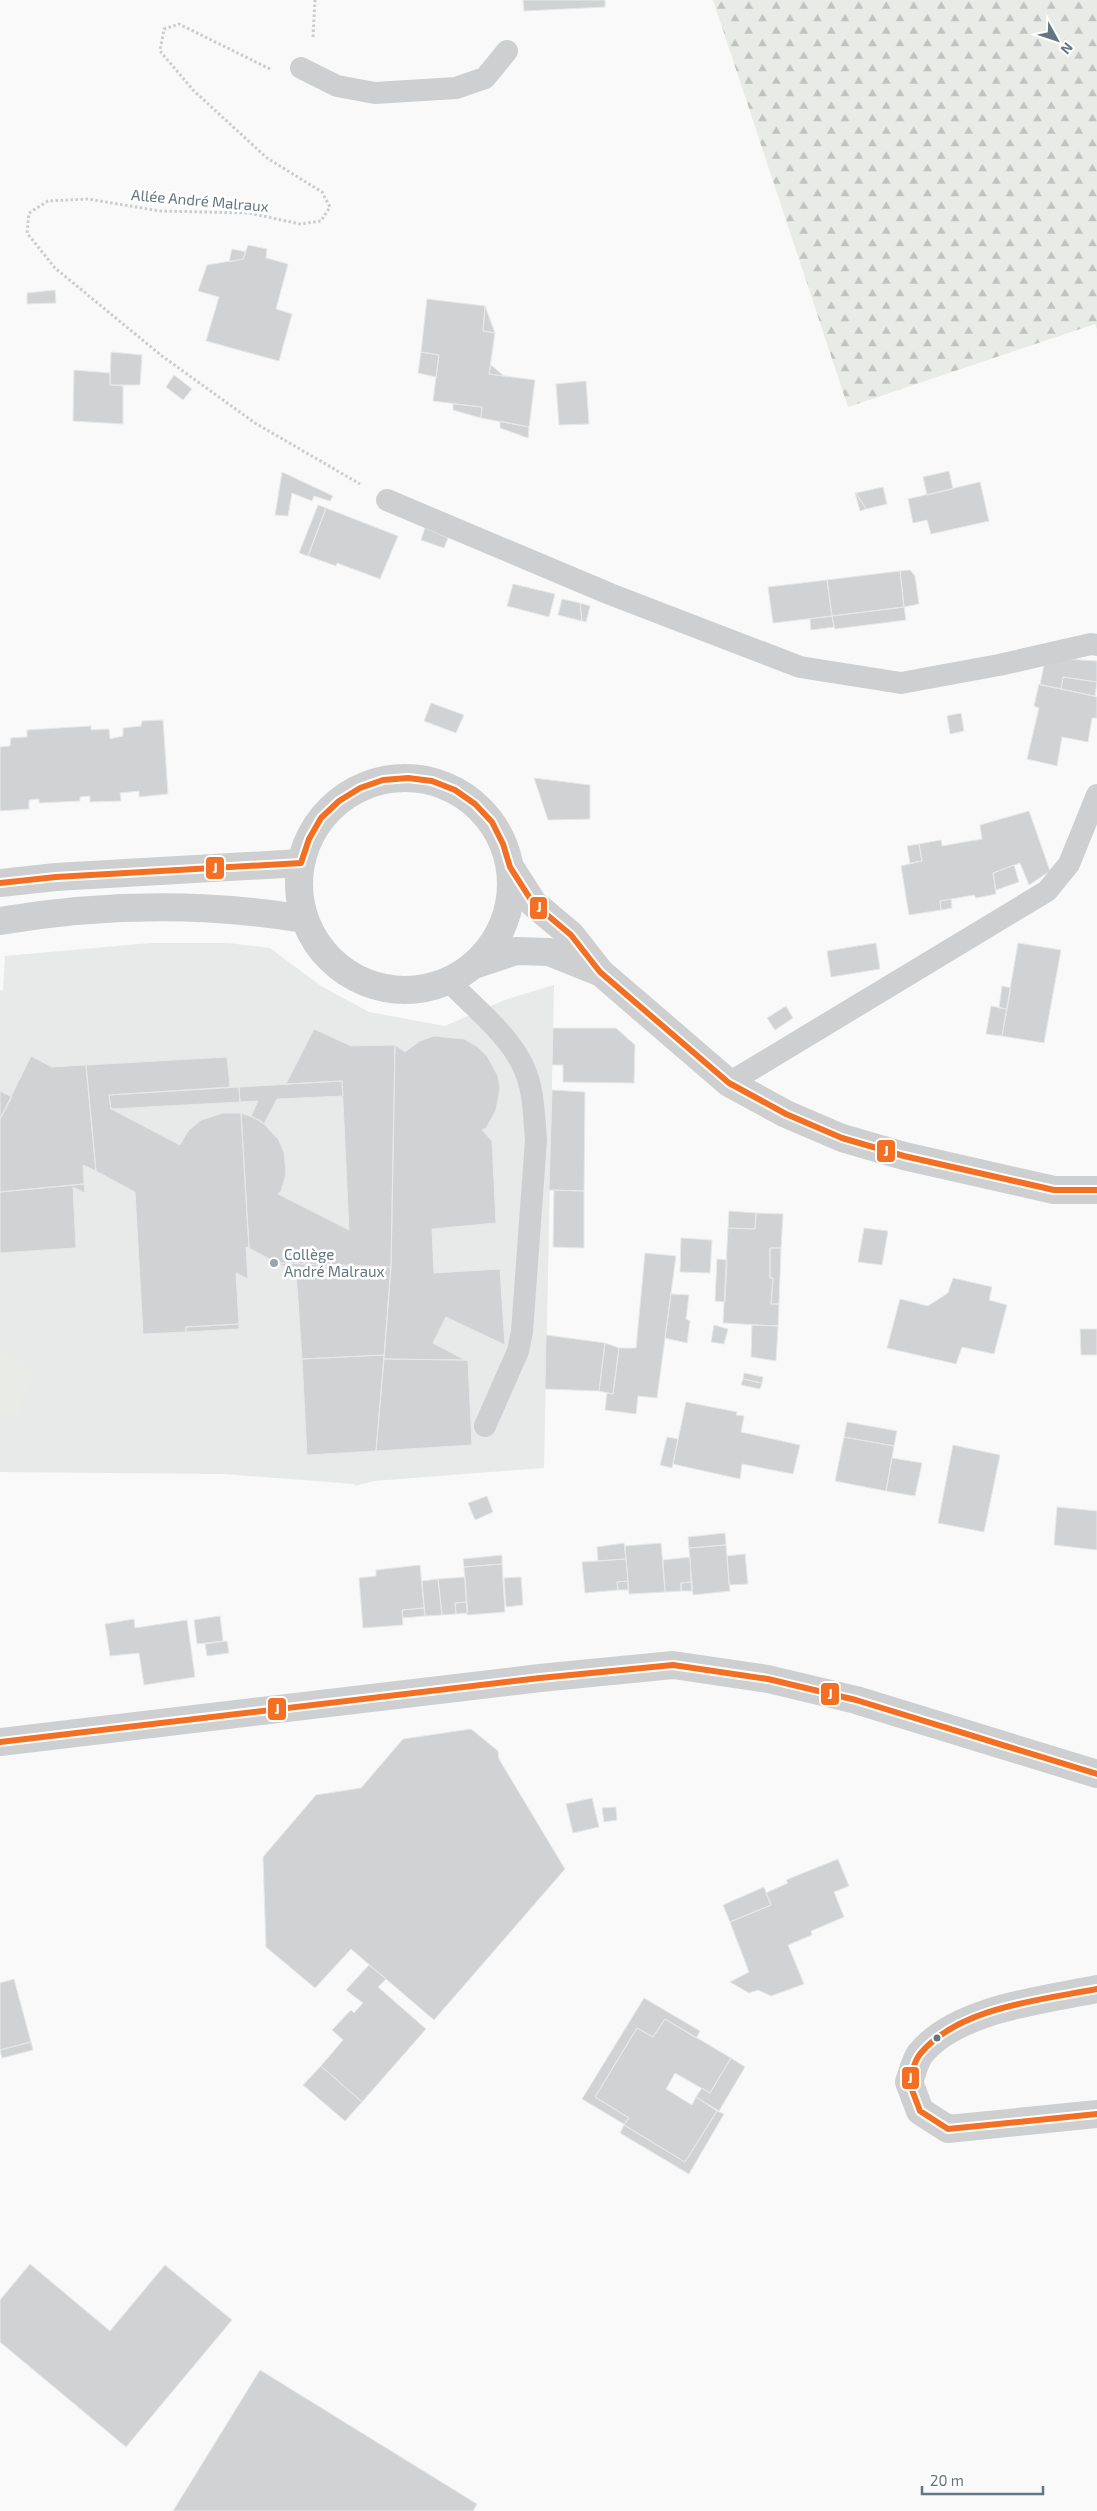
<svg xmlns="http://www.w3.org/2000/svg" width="1097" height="2511" viewBox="0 0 1097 2511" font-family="'Exo 2',sans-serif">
<defs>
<pattern id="forest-firs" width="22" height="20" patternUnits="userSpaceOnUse" patternTransform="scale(1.25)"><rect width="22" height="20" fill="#e8ebe6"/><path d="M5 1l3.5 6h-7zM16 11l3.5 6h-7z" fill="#c0c3c0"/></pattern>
</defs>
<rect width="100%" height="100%" fill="#f9f9f9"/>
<!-- built -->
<path fill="#e8e9e9" d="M150 943H228L270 948 321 986 369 1012 445 1026 507 999 554 985 544 1468 374 1481 355 1486 354 1484 223 1474 0 1472V990H3L5 956Z"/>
<!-- green -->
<path fill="#e8ebe6" d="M0 1351 35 1373 18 1416 0 1418Z"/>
<!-- forest -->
<path fill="url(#forest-firs)" d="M713 0H1097V329L1095 324 848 407Z"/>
<!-- building -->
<path fill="#d0d2d3" stroke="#e8e8e8" d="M523 0H605V7L524 11Z
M248 245 267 249 266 258 288 264 276 309 292 314 279 361 206 341 219 297 198 291 207 265 243 259Z
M232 249 246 252 243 259 229 262Z
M55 290 56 303 27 304V293Z
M427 299 485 306 483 331 495 333 489 374 535 380 529 427 481 418 482 407 433 401 439 355 421 352Z
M485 306 495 333 483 331Z
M111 352 142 355 140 385H110Z
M421 352 439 355 436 377 418 373Z
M491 365 504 376 489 374Z
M74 370 110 373V385L123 386V424L73 421Z
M174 375 192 389 183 400 166 387Z
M586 381 589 424 559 425 556 384Z
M453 404 482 407 481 418 453 410Z
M500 421 529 427 528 438 500 428Z
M949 471 953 489 927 495 923 477Z
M282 472 333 496 330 501 314 496 312 501 292 493 288 516 275 515Z
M980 482 989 521 931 534 927 520 913 523 908 499Z
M883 487 887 504 866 509 856 493Z
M855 493H856L866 509 860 511Z
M318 505 326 508 308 556 299 553Z
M326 508 398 536 380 579 337 563 336 566 308 556Z
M425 528 448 538 444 548 421 540Z
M910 570 915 576 919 604 904 607 900 571Z
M900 571 904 607 832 616 827 580Z
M827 580 832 616 773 623 768 587Z
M513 584 555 594 549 617 507 606Z
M562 599 580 603 582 621 558 615Z
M580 603 590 606 586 622 582 621Z
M904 607 906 620 835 629 834 627 832 616Z
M832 616 834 627 811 630 810 619Z
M1066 659 1097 661V682L1063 677 1061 689 1040 685 1044 665Z
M1063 677 1097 682 1095 696 1061 689Z
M1039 684 1097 697V718H1092L1088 742 1062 737 1057 766 1027 759 1039 708 1034 706Z
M431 703 464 715 456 733 424 721Z
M961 713 964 731 950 734 947 716Z
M163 720 168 794 139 797V791L120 793 121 801 90 802V796L80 797V801L39 803V799L29 800V809L0 811V747L10 746 11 738 27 737V730L91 726V730L109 729 110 739 123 736V728L141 726 142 721Z
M534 778 590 785V819L548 820Z
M1029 811 1050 871 1029 885 1020 863 993 873 996 894 976 898 974 895 940 901 941 910 909 915 901 866 922 861 919 844 941 840 942 846 982 839 980 825Z
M919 844 922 861 910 863 907 846Z
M1014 865 1019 882 996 890 993 873Z
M951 899 952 908 941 910 940 901Z
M876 943 880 969 831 977 827 951Z
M1018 943 1061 950 1044 1043 1002 1036Z
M1002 986 1011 988 1007 1009 999 1008Z
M786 1006 793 1018 775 1030 767 1018Z
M991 1006 1007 1009 1002 1036 986 1034Z
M553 1028H616L635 1045 634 1083 563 1082V1065H552Z
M314 1029 351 1046 395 1045 391 1267 277 1263 249 1248 241 1113 260 1120 278 1139 284 1152 286 1174 281 1191 278 1194 349 1230 342 1081 286 1084Z
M434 1036 464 1039 478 1047 487 1056 498 1076 500 1088 496 1110 486 1128 482 1130 492 1141 496 1223 432 1229 434 1273 500 1269 505 1345 446 1317 433 1343 465 1360 384 1359 391 1267 395 1045 405 1052 420 1041Z
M31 1056 52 1067 86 1065 96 1171 83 1165 84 1184 0 1192V1119Z
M227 1057 230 1087 109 1095 111 1109 180 1145 188 1131 201 1120 223 1113H241L249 1248 246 1247 248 1279 236 1273 239 1324 186 1327V1332L143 1334 135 1192 96 1171 86 1065Z
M342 1081 343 1096 277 1099 264 1124 251 1116 258 1101 240 1102 239 1087Z
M239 1087 240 1102 111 1109 109 1095Z
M552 1090 585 1092 584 1191 549 1190Z
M0 1091 12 1097 0 1119Z
M84 1184 85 1193 73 1187 76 1248 0 1253V1192Z
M554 1190 584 1191V1248L553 1247Z
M729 1211 756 1213 755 1229 728 1228Z
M756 1213 783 1214 781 1248H770V1278H773L771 1304H779L778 1326 723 1323 728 1228 755 1229Z
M864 1228 888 1231 882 1265 858 1262Z
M681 1238 712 1240 710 1273 680 1272Z
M770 1248H781L779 1304H771L773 1278H770Z
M645 1253 676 1256 657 1398 638 1396 636 1414 605 1410 607 1393 613 1394 619 1348H636Z
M717 1259 727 1260 725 1302 715 1301Z
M277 1263 391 1267 384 1355 302 1359 296 1272Z
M953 1278 992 1287 989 1300 1007 1305 994 1354 962 1347 956 1364 887 1348 900 1299 928 1306 948 1293Z
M671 1294 689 1295 686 1319 690 1321 687 1343 665 1338Z
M239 1324V1329L186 1332V1327Z
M714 1325 728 1329 724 1344 711 1342Z
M752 1325 778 1326 776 1361 751 1357Z
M1080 1329H1097V1355H1081Z
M546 1335 605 1343 599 1391 545 1389Z
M605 1343 619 1348 613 1394 599 1391Z
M384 1355 376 1451 307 1455 302 1359Z
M384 1359 465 1360 468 1361 472 1445 376 1451Z
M744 1373 763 1377 762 1383 743 1379Z
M743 1379 762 1383 760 1389 741 1385Z
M686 1402 737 1412 736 1415 744 1416 741 1432 800 1445 793 1474 742 1464 740 1479 673 1464Z
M847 1422 897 1431 894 1446 844 1437Z
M667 1437 678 1439 672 1468 660 1465Z
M844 1437 894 1446 886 1491 835 1481Z
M953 1445 1000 1455 984 1532 938 1523Z
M892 1458 922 1463 915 1496 886 1491Z
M487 1496 493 1512 475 1520 468 1503Z
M1057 1507 1097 1511V1550L1054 1545Z
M725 1533 726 1545 689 1548 688 1537Z
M624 1543 626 1559 598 1561 597 1547Z
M661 1543 665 1592 629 1594 625 1546Z
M726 1545 730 1591 693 1595 689 1548Z
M745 1554 748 1584 729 1585 727 1556Z
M502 1555V1564L464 1567 463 1559Z
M690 1557 691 1582 681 1583V1591L665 1592 663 1560Z
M626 1559 628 1581 617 1582 618 1590 585 1593 582 1562Z
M502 1564 505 1612 467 1615 464 1567Z
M420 1565 424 1608 402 1610 403 1625 363 1628 359 1578 376 1576V1570Z
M465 1577 467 1602 455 1603 456 1614 442 1615 438 1579Z
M521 1577 523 1605 506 1607 504 1578Z
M438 1579 442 1615 425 1616 422 1581Z
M628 1581V1590H618L617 1582Z
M691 1582 692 1591H681V1583Z
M467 1602 468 1613 456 1614 455 1603Z
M424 1608 425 1616 403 1618 402 1610Z
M220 1616 223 1641 197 1644 194 1620Z
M134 1619 135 1628 187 1620 195 1677 144 1685 139 1653 110 1656 105 1624Z
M227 1641 229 1653 207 1656 205 1644Z
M471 1729 498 1751 499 1759 565 1869 434 2020 351 1949 315 1988 266 1947 263 1857 316 1795 361 1788 403 1739Z
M592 1798 599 1827 573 1833 566 1804Z
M616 1807 617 1820 604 1822 602 1808Z
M838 1859 849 1886 834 1892 844 1917 811 1931 812 1935 788 1945 804 1984 771 1996 758 1990 749 1993 730 1982 749 1972 730 1922 771 1905 766 1893 788 1883 786 1880Z
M764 1887 771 1905 730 1922 723 1905Z
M369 1965 386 1979 378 1987 426 2029 362 2102 321 2066 343 2040 332 2030 351 2010 354 2013 363 2003 346 1990Z
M14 1979 31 2042 0 2050V1983Z
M644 1998 700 2031 696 2038 665 2019 653 2037 637 2028 595 2097 629 2118 624 2124 582 2099Z
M665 2019 731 2058 710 2093 675 2073 666 2089 692 2105 696 2097 717 2111 685 2162 624 2125 629 2118 595 2097 637 2028 653 2037Z
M31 2042 33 2050 2 2058 0 2050Z
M731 2058 745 2067 719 2111 696 2097 702 2088 710 2093Z
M321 2066 362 2102 345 2121 303 2085Z
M717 2111 724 2114 689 2174 620 2133 624 2125 685 2162Z
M30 2264 110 2331 165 2265 232 2320 126 2447 0 2342V2300Z
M260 2370 477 2504 473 2511H173Z"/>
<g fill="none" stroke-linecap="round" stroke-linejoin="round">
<!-- path -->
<path stroke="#cbcccd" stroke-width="3" stroke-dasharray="2.5 2.5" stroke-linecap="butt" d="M313 37 315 0
M270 69 179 24 164 29 160 51 193 90 267 158 322 192 330 207 321 221 300 224 249 213 160 211 88 199 48 201 29 213 27 233 55 268 162 356 255 423 360 484"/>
<!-- service -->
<path stroke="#cecfd0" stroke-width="22" d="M301 68 337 86 375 93 456 88 485 78 507 51
M387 500 610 594 800 667 901 683 999 665 1091 644 1097 645
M449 981C474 1008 509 1034 524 1068 534 1090 534 1117 536 1140L522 1332 518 1351 485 1426
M729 1083 1047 891 1069 864 1097 795"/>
<!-- minor -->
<path stroke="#cecfd0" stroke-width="28" d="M299 884a106 106 0 1 1 212 0a106 106 0 1 1-212 0Z
M510 867 533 903 571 935 600 972 729 1083 786 1114 842 1138 904 1156 1054 1190H1097
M0 883 56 877 301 863
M0 921C101 904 202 902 304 919
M474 965 516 951 549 952 599 972
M0 1742 540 1678 673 1665 768 1679 856 1700 1097 1774
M1097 1989C1043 2000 956 2009 920 2054 915 2061 912 2074 909 2082L920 2111 948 2129 1097 2114"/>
<defs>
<path id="bus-1" d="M0 883 56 877 301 863 309 839 321 818 339 801 360 788 383 780 408 778 432 781 455 790 475 804 492 822 503 844 510 867 533 903 571 935 600 972 729 1083 786 1114 842 1138 904 1156 1054 1190H1097
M0 1742 540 1678 673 1665 768 1679 856 1700 1097 1774
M1097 1989C1041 2000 959 2007 920 2054 914 2061 912 2073 909 2082L920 2111 948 2129 1097 2114"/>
</defs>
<!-- bus-1 casing -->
<use href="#bus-1" stroke="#fff" stroke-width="10"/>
<!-- bus-1 -->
<use href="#bus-1" stroke="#f36f24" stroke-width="6"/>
</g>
<!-- markers -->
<circle fill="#99a4ac" stroke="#fff" stroke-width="2" cx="274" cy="1263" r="5"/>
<circle fill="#657683" stroke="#fff" stroke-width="2" cx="937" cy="2038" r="4.5"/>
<g text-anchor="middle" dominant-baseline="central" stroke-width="5" stroke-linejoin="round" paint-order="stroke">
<!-- street labels -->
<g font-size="15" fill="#657683" stroke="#fff">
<text transform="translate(200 200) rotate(5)">Allée André Malraux</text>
</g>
<!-- poi labels -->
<g font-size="15" fill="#657683" stroke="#fff" text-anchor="start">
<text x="284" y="1254">Collège<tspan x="284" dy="17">André Malraux</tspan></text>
</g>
</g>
<g stroke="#fff" stroke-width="2">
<rect x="205" y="856" width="20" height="24" rx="5" fill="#f36f24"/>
<rect x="529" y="896" width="19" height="24" rx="5" fill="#f36f24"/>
<rect x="876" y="1139" width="20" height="24" rx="5" fill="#f36f24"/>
<rect x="820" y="1682" width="20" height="24" rx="5" fill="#f36f24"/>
<rect x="267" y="1697" width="20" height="24" rx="5" fill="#f36f24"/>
<rect x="901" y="2066" width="19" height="24" rx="5" fill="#f36f24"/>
</g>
<g font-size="14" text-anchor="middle" font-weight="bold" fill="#fff">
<text x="215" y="873">J</text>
<text x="539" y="912">J</text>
<text x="886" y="1156">J</text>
<text x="830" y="1699">J</text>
<text x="277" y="1714">J</text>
<text x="910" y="2083">J</text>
</g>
<!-- north arrow -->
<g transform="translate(1057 40) rotate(130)" stroke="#ffffff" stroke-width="4" paint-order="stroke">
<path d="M0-4L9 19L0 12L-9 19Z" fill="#657683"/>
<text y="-8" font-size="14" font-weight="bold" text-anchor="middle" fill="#657683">N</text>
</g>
<!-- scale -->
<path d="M922 2486v8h121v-8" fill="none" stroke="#657683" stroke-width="2.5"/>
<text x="930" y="2486" font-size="15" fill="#657683" stroke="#ffffff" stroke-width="4" paint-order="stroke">20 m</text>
</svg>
